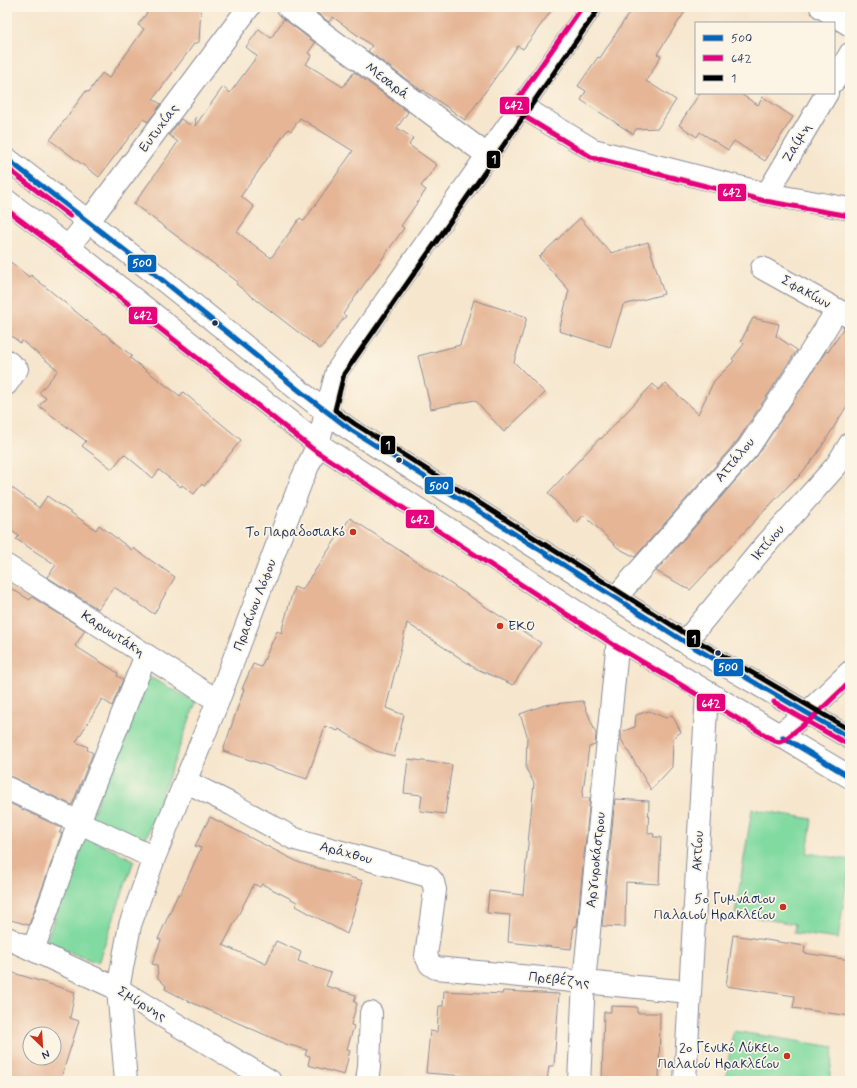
<svg xmlns="http://www.w3.org/2000/svg" width="857" height="1088" viewBox="0 0 857 1088" font-family="Mynerve,sans-serif">
<rect width="100%" height="100%" fill="#fcf5e5"/>
<filter id="ink" filterUnits="userSpaceOnUse"><feTurbulence type="fractalNoise" baseFrequency=".025" numOctaves="2"/><feDisplacementMap in="SourceGraphic" scale="8" xChannelSelector="R" yChannelSelector="G"/><feConvolveMatrix kernelMatrix="1 2 1 2 8 2 1 2 1" color-interpolation-filters="sRGB"/></filter>
<filter id="wash" filterUnits="userSpaceOnUse"><feTurbulence type="fractalNoise" baseFrequency=".012" numOctaves="4" result="noise"/><feDisplacementMap in="SourceGraphic" scale="16" xChannelSelector="R" yChannelSelector="G"/><feGaussianBlur stdDeviation="0.9" result="paint"/><feColorMatrix in="noise" values="0 0 0 0 0 0 0 0 0 0 0 0 0 0 0 0 0 1.4 0 .05"/><feComposite in="paint" operator="in"/></filter>
<g filter="url(#wash)">
<rect width="100%" height="100%" fill="#f6e6cd"/>
<!-- green -->
<path fill="#81daa0" stroke="#4e847f" d="M146 675 196 702 145 841 91 818Z
M752 809 812 819 807 853 850 860 838 939 794 933 795 924 735 914Z
M85 837 134 860 98 963 45 943Z
M733 1031 834 1047 829 1081H725Z"/>
<g id="blocks">
<!-- building -->
<path fill="#e5b595" fill-rule="evenodd" d="M151 7H201L199 42 194 44 153 99 161 104 148 122 143 119 99 177 50 140 86 91 89 92 102 73 109 78 144 29 138 25Z
M309 7H554L523 49 518 46 465 120 423 90 422 91 368 51 372 46 333 17 329 22Z
M633 7H688L657 54 661 56 646 81 676 100 658 128 636 129 633 134 581 100 586 91 578 86 598 57 600 58Z
M284 19 315 43 308 53 312 55 306 64 343 87 354 72 408 112 397 128 413 138 409 145 437 165 421 186 426 190 401 226 404 228 343 314 346 316 320 349 236 284 238 282 134 204 178 142 169 135 181 119 190 125 196 117 195 126 223 87 230 93 257 56 246 47 259 29 271 38ZM300 118 353 151 304 221 300 218 271 258 237 232 254 207 241 196 288 129 291 131Z
M700 93H739L758 105 763 97 793 117 765 161 734 141 728 150 700 132 697 137 679 125Z
M580 218 611 253 648 242 664 294 623 305 610 347 559 331 569 290 539 257Z
M7 259 29 277 31 275 103 334 104 333 132 356 130 358 180 396 183 392 241 440 204 486 202 484 194 494 182 485 181 487 159 470 153 478 124 454 112 469 82 446 86 441 39 406 46 398 39 393 58 370 22 341 20 343 7 332Z
M474 300 527 317 514 362 545 393 504 432 475 400 431 409 418 356 460 345Z
M753 318 779 324 776 336 797 350 738 440 635 557 618 548 584 515 576 523 548 493 600 438 601 439 653 384 658 390 665 383 698 414 714 381 734 361 732 359 744 344 741 341Z
M844 328 850 329V401L817 454 796 480 795 479 766 509 690 590 656 571 757 456 826 351 828 352Z
M7 484 39 508 47 496 96 530 99 525 132 550 133 548 175 577 154 614 114 587 98 609 47 577 56 565 16 539 19 536 7 528Z
M350 518 541 643 513 685 475 668 407 623 386 708 404 715 394 756 376 751 339 729 338 731 325 726 307 779 223 751 244 689H242L253 664 261 667 277 631 281 633 294 587 302 590Z
M7 586 30 600 32 597 85 630 75 646 118 673 117 676 123 679 112 706 102 699 76 742 88 747 87 750 93 753 72 805 12 777 7 776Z
M583 701 596 734 595 745 589 747 582 798H590L577 926H574L571 949 508 942 510 915 487 913 489 891 523 895 534 783 526 769 527 735 520 714 545 705Z
M649 711 666 718 672 715 681 732 673 738 672 767 651 790 621 739V732L635 727 636 715Z
M408 759 452 765 445 814 420 811 422 795 404 793Z
M615 799 649 801 648 833 654 834 653 837H661L659 884 626 882 625 927 602 926Z
M7 802 62 828 59 833H62L29 925 7 919Z
M210 817 300 863 363 881 347 934 296 906 297 902 262 884 260 887 254 884 223 945 266 964 276 941 301 952 298 961 331 973 326 986 356 995 354 1002 357 1003 351 1025 354 1026 347 1049 350 1050 344 1075 308 1065 310 1056 305 1055 307 1050 286 1044 186 1000 165 989 166 986 158 978 157 965 152 964 161 940 158 939 178 894 180 895 201 848 195 846Z
M733 935 805 946 804 953 850 960V1016L793 1008 795 996 726 986Z
M7 971 75 992 70 1018 79 1021 60 1081H7ZM30 1034H54V1058H30Z
M444 991 502 994 503 991 559 994 554 1066H549L547 1081H464L465 1076 426 1073 430 1031 437 1032 439 1006H443Z
M611 1006 637 1007V1013H660L659 1081H602L604 1012H611Z"/>
</g>
</g>
<g filter="url(#ink)">
<use href="#blocks" fill-opacity="0" stroke="#888a96" stroke-width="1"/>
<g fill="none" stroke-linecap="round" stroke-linejoin="round">
<defs>
<path id="pedestrian" d="M7 360 18 369 7 385"/>
<path id="minor" d="M288 7 487 155
M821 7 850 25
M834 81 850 54
M521 106 593 150 767 194 850 209
M767 194 827 93
M68 247 89 221 249 7
M762 268 850 317
M7 566 218 701
M616 597 748 448 804 363 837 310
M685 642 762 549 836 466 850 444
M779 735 807 713 850 672
M185 781 233 805 295 839 428 876 433 882 435 890 426 956 430 964 436 968 690 992
M7 788 154 858
M7 938 118 989 270 1081
M33 950 79 822 146 655
M126 1081 118 989 130 925 154 858 218 701 302 479 318 444
M367 1081 369 1067 371 1013
M579 1081 584 982 618 639
M685 1081 707 692"/>
<path id="tertiary" d="M318 444 337 371 591 7"/>
<path id="secondary" d="M7 159C78 213 149 268 219 325 263 360 305 398 351 430L685 642 850 738
M7 201 68 247 318 444 618 639 850 777"/>
</defs>
<!-- pedestrian casing -->
<use href="#pedestrian" stroke="#888a96" stroke-width="22"/>
<!-- minor casing -->
<use href="#minor" stroke="#888a96" stroke-width="24"/>
<!-- tertiary casing -->
<use href="#tertiary" stroke="#888a96" stroke-width="24"/>
<!-- secondary casing -->
<use href="#secondary" stroke="#888a96" stroke-width="24"/>
<!-- pedestrian -->
<use href="#pedestrian" stroke="#fff" stroke-width="20"/>
<!-- minor -->
<use href="#minor" stroke="#fff" stroke-width="22"/>
<!-- tertiary -->
<use href="#tertiary" stroke="#fff" stroke-width="22"/>
<!-- secondary -->
<use href="#secondary" stroke="#fff" stroke-width="22"/>
<defs>
<path id="bus-1" d="M7 159 140 262 301 392 351 430 685 642 850 738
M783 737 850 777"/>
<path id="bus-2" d="M582 7 515 103 514 107 517 112 591 157 765 201 849 216
M7 168 70 216
M7 210 64 253 314 450 614 645 775 741 779 742 783 741 812 718 850 682
M774 702 847 744"/>
<path id="bus-3" d="M597 11 344 374 335 410 355 424 689 636 850 730"/>
</defs>
<!-- bus-1 casing -->
<use href="#bus-1" stroke="#fcf5e5" stroke-width="8"/>
<!-- bus-2 casing -->
<use href="#bus-2" stroke="#fcf5e5" stroke-width="8"/>
<!-- bus-3 casing -->
<use href="#bus-3" stroke="#fcf5e5" stroke-width="8"/>
<!-- bus-1 -->
<use href="#bus-1" stroke="#0065bd" stroke-width="5"/>
<!-- bus-2 -->
<use href="#bus-2" stroke="#e5007d" stroke-width="5"/>
<!-- bus-3 -->
<use href="#bus-3" stroke="#000" stroke-width="5"/>
</g>
</g>
<!-- markers -->
<g fill="#1b2f5e" stroke="#fcf5e5" stroke-width="1.5">
<circle cx="215" cy="323" r="3.5"/>
<circle cx="399" cy="460" r="3.5"/>
<circle cx="718" cy="653" r="3.5"/>
</g>
<g fill="#c8321e" stroke="#fcf5e5" stroke-width="1.5">
<circle cx="353" cy="532" r="4"/>
<circle cx="500" cy="626" r="4"/>
<circle cx="783" cy="907" r="4"/>
<circle cx="787" cy="1056" r="4"/>
</g>
<g text-anchor="middle" dominant-baseline="central" stroke-width="3.5" stroke-linejoin="round" paint-order="stroke">
<!-- street labels -->
<g font-size="14" fill="#1b2f5e" stroke="#fcf5e5">
<text transform="translate(387 81) rotate(37)">Μεσαρά</text>
<text transform="translate(159 128) rotate(-53)">Ευτυχίας</text>
<text transform="translate(797 143) rotate(-59)">Ζαίμη</text>
<text transform="translate(806 292) rotate(29)">Σφακίων</text>
<text transform="translate(735 460) rotate(-50)">Αττάλου</text>
<text transform="translate(768 543) rotate(-49)">Ικτίνου</text>
<text transform="translate(255 605) rotate(-69)">Πρασίνου Λόφου</text>
<text transform="translate(113 634) rotate(33)">Καρυωτάκη</text>
<text transform="translate(698 851) rotate(-87)">Ακτίου</text>
<text transform="translate(346 853) rotate(15)">Αράχθου</text>
<text transform="translate(596 860) rotate(-84)">Αργυροκάστρου</text>
<text transform="translate(559 980) rotate(6)">Πρεβέζης</text>
<text transform="translate(142 1004) rotate(31)">Σμύρνης</text>
</g>
<!-- poi labels -->
<g font-size="14" fill="#1b2f5e" stroke="#fcf5e5" text-anchor="end">
<text x="345" y="532">Το Παραδοσιακό</text>
<text x="508" y="626" text-anchor="start">EKO</text>
<text x="775" y="899">5ο Γυμνάσιου<tspan x="775" dy="16">Παλαιού Ηρακλείου</tspan></text>
<text x="779" y="1048">2ο Γενικό Λύκειο<tspan x="779" dy="16">Παλαιού Ηρακλείου</tspan></text>
</g>
</g>
<g stroke="#fcf5e5" stroke-width="1.5">
<rect x="499" y="96" width="31" height="19" rx="4" fill="#e5007d"/>
<rect x="486" y="150" width="15" height="19" rx="4" fill="#000"/>
<rect x="717" y="183" width="30" height="19" rx="4" fill="#e5007d"/>
<rect x="127" y="254" width="30" height="19" rx="4" fill="#0065bd"/>
<rect x="128" y="306" width="30" height="19" rx="4" fill="#e5007d"/>
<rect x="380" y="435" width="16" height="20" rx="4" fill="#000"/>
<rect x="424" y="476" width="30" height="19" rx="4" fill="#0065bd"/>
<rect x="405" y="509" width="30" height="20" rx="4" fill="#e5007d"/>
<rect x="686" y="629" width="15" height="19" rx="4" fill="#000"/>
<rect x="713" y="658" width="31" height="19" rx="4" fill="#0065bd"/>
<rect x="696" y="693" width="30" height="19" rx="4" fill="#e5007d"/>
</g>
<g font-size="11" text-anchor="middle" font-weight="bold" fill="#fff">
<text x="514" y="109">642</text>
<text x="494" y="163">1</text>
<text x="732" y="196">642</text>
<text x="142" y="267">500</text>
<text x="143" y="319">642</text>
<text x="388" y="449">1</text>
<text x="439" y="490">500</text>
<text x="420" y="523">642</text>
<text x="694" y="643">1</text>
<text x="728" y="671">500</text>
<text x="711" y="707">642</text>
</g>
<!-- margin -->
<rect width="857" height="1088" fill="none" stroke="#fcf5e5" stroke-width="24"/>
<!-- legend -->
<rect x="695" y="22" width="140" height="72" fill="#fcf5e5" stroke="#a2a6af"/>
<rect x="703" y="35" width="20" height="6" fill="#0065bd" stroke="#a2a6af"/>
<text x="731" y="42" font-size="12" fill="#1b2f5e">500</text>
<rect x="703" y="55" width="20" height="6" fill="#e5007d" stroke="#a2a6af"/>
<text x="731" y="62" font-size="12" fill="#1b2f5e">642</text>
<rect x="703" y="75" width="20" height="6" fill="#000000" stroke="#a2a6af"/>
<text x="731" y="82" font-size="12" fill="#1b2f5e">1</text>
<!-- north arrow -->
<g transform="translate(42 1046) rotate(155)"><circle r="19" fill="#fcf5e5" stroke="#a2a6af"/>
<path d="M0-3L7 15L0 10L-7 15Z" fill="#c8321e"/>
<text y="-6" font-size="11" font-weight="bold" text-anchor="middle" fill="#1b2f5e">N</text>
</g>
</svg>
